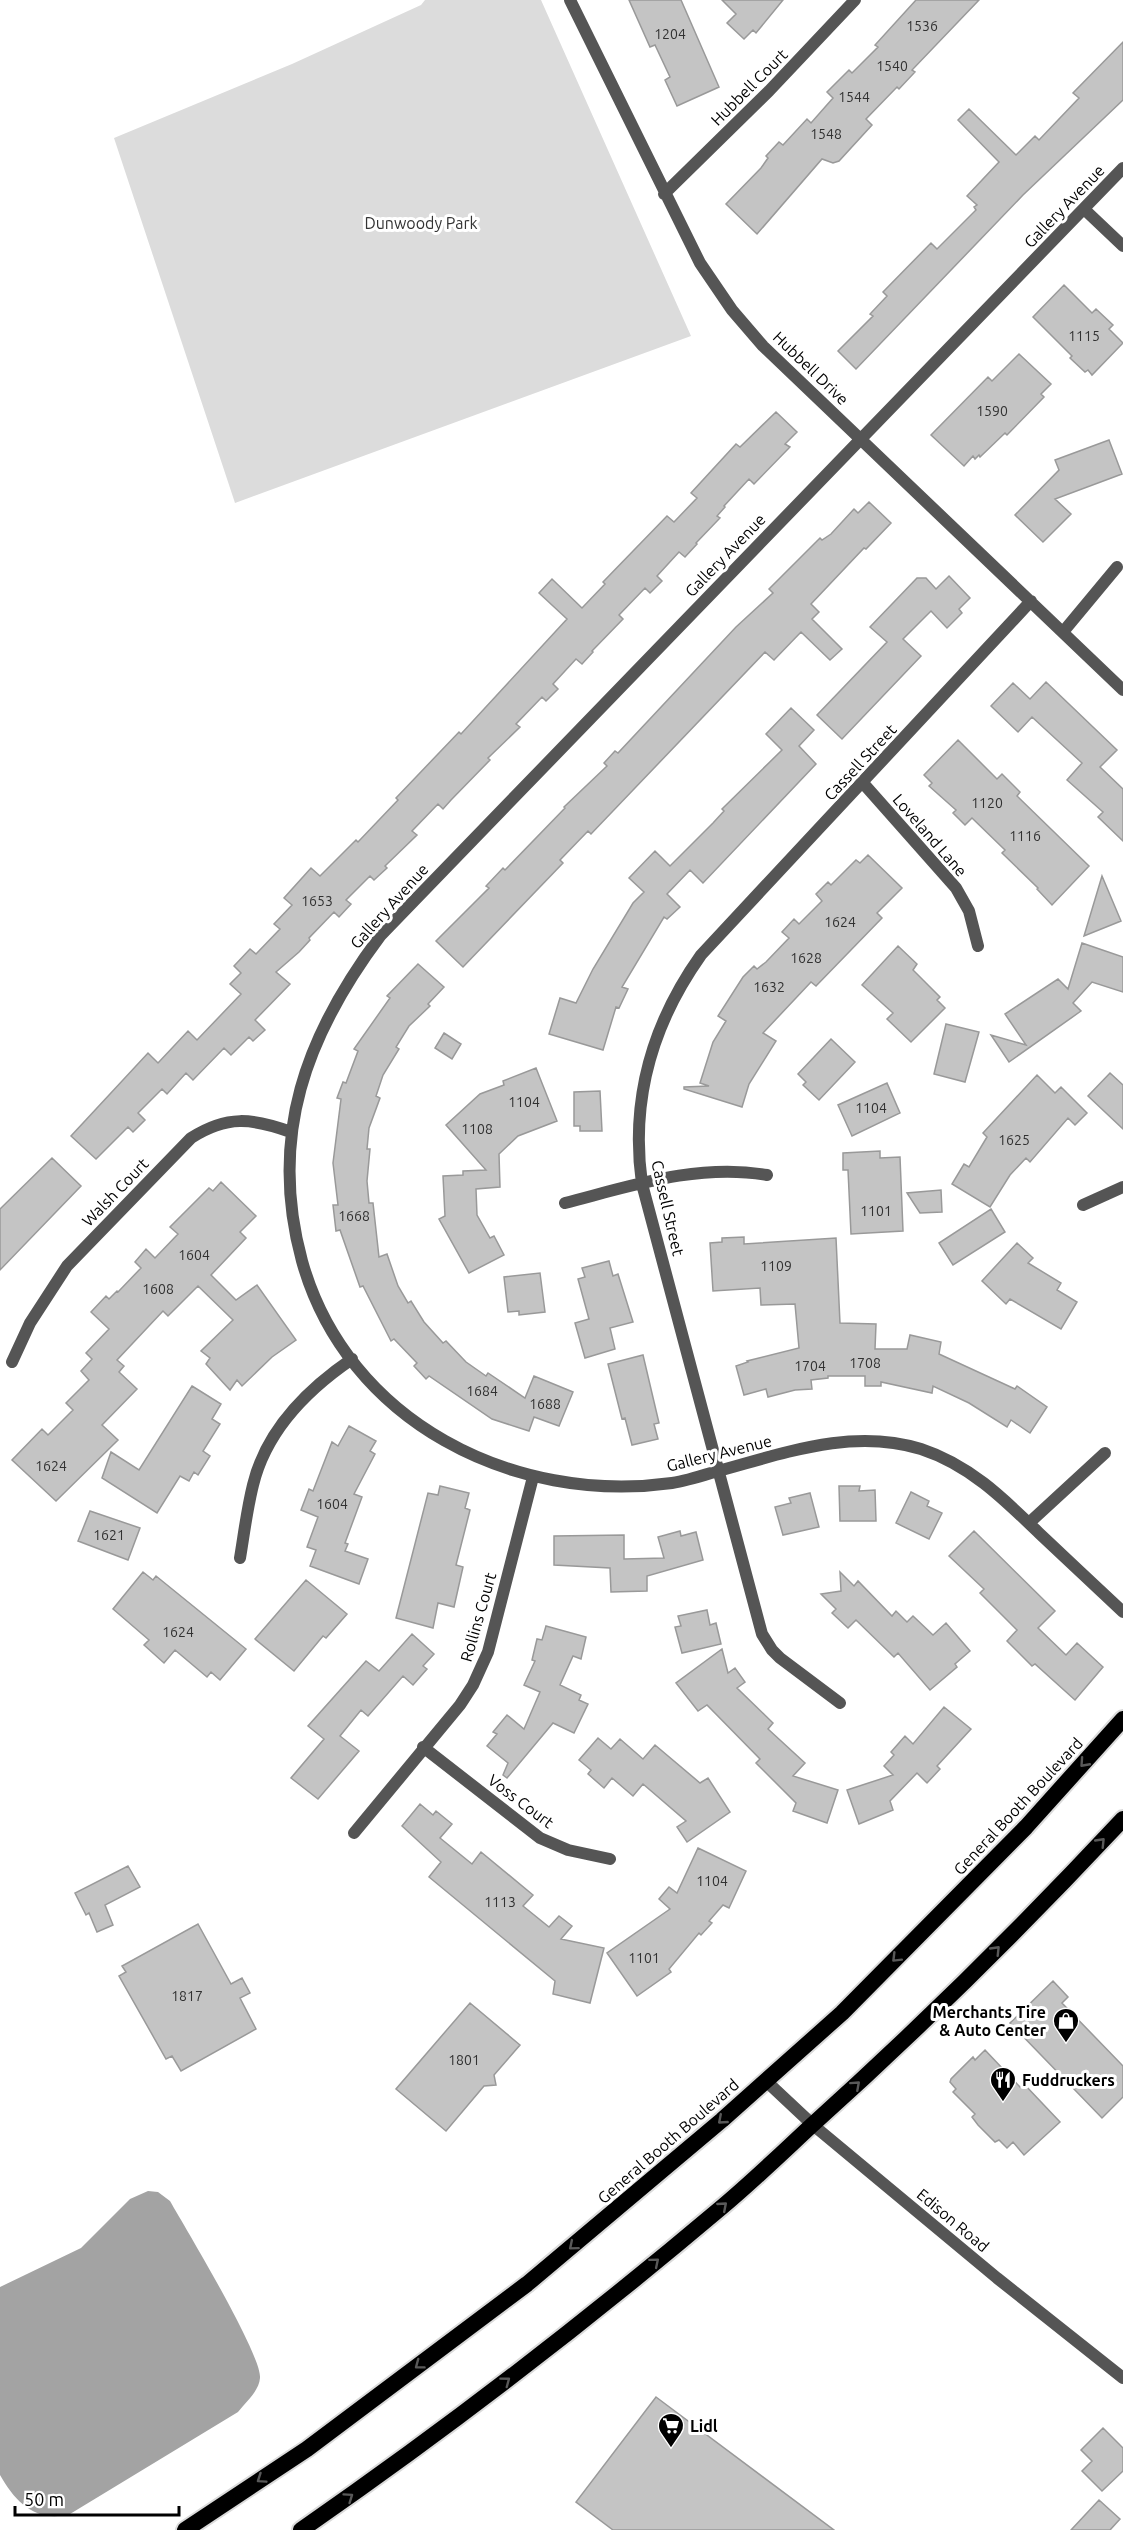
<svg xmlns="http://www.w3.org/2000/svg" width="1123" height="2530" viewBox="0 0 1123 2530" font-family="Ubuntu,sans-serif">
<rect width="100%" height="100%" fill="#fff"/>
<!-- green -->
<path fill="#dcdcdc" d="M425 0H541L691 336 235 503 114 138 292 64 421 5Z"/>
<!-- water -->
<path fill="#a3a3a3" d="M148 2191 158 2192 170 2201C186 2229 262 2355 260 2378 259 2391 246 2402 238 2412L70 2514C36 2523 16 2503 0 2475V2287L81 2248 130 2199Z"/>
<!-- building -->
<path fill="#c4c4c4" stroke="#999" stroke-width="1.5" d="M629 0H681L719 87 677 106 665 80 670 77 655 45 650 47Z
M722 0H783L756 33 753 30 744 39 727 23 736 14Z
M916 0H979L912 70 915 72 899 89 897 87 866 119 872 125 839 161 833 163 822 159 757 234 726 204 761 168 768 158 766 156 779 142 783 145 807 119 811 123 833 98 827 92 849 70 852 73 878 47 875 45Z
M1123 42V100L1023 195 856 369 838 351 873 316 870 314 887 296 883 292 931 243 937 249 976 210 974 207 977 205 967 196 999 162 958 120 969 109 1016 155 1035 136 1039 140 1079 98 1073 93Z
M1064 285 1092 313 1096 309 1113 325 1109 329 1123 343 1092 375 1088 370 1085 372 1070 358 1072 356 1033 317Z
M1019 354 1051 384 1041 394 1044 397 1007 435 1005 433 980 457 979 455 975 459 973 456 964 466 931 435 988 377 992 381Z
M776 412 797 432 785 444 790 447 754 484 749 479 724 506 725 507 717 516 720 518 696 543 697 544 685 557 679 552 657 576 662 581 650 593 645 588 619 615 623 619 592 651 593 652 582 664 576 659 553 684 558 689 546 701 542 697 516 724 520 727 488 758 490 760 451 800 443 809 438 804 412 831 417 835 385 866 387 868 374 880 370 876 346 900 351 904 339 917 334 912 309 938 310 940 299 952 276 972 290 984 255 1020 265 1030 253 1041 249 1037 231 1055 224 1048 193 1080 186 1073 167 1094 162 1089 138 1113 145 1120 133 1132 128 1127 96 1159 71 1136 148 1053 158 1063 188 1031 197 1040 241 994 230 984 241 973 234 966 250 949 256 954 280 929 274 924 292 905 284 898 311 868 320 876 356 840 358 842 398 800 396 798 459 732 461 734 567 619 539 593 552 579 582 608 605 584 603 582 667 516 674 522 697 498 691 493 736 444 740 447Z
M1109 440 1122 474 1055 499 1071 514 1043 542 1015 515 1059 470 1055 460Z
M869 502 891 523 866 549 864 548 811 604 819 612 812 619 842 649 830 660 801 632 774 660 765 652 591 834 588 831 560 860 563 863 463 967 436 941 489 888 486 886 503 868 505 870 565 808 564 807 607 766 604 763 615 751 618 753 736 627 773 593 769 589 820 538 822 540 831 534 854 509 858 513Z
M949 576 970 598 959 609 962 613 947 628 931 611 903 639 921 656 842 739 817 715 887 642 870 627 917 578H926L936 589Z
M1046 682 1117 750 1100 767 1123 789V841L1098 817 1103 812 1067 780 1082 763 1032 717 1018 732 991 706 1013 683 1030 699Z
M791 708 814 730 799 746 816 764 703 883 690 870 667 894 680 907 667 919 664 917 622 987 628 989 619 1008 616 1007 603 1050 549 1034 560 998 576 1003 593 969 633 903 644 892 629 878 655 851 670 866 713 823 724 811 722 809 782 750 766 734Z
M958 740 997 779 1002 774 1020 792 1017 796 1089 866 1052 905 1037 889 1038 888 1002 853 1005 850 972 818 965 825 953 813 956 810 929 786 932 783 924 775Z
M868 855 902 888 877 913 882 918 816 986 811 982 763 1033 776 1041 749 1084 742 1107 684 1089V1087L709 1086 700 1083 713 1042 726 1021 718 1016 743 977 754 966 757 969 766 962 789 938 782 932 794 919 799 924 822 901 816 894 828 882 831 885 856 860 860 863Z
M1102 876 1121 921 1084 936Z
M1082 943 1123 957V992L1092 982 1073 1003 1081 1011 1009 1062 991 1035 1026 1045 1005 1014 1058 979 1068 989Z
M898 946 917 964 913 970 940 997 937 1000 945 1008 911 1042 887 1019 893 1013 862 985Z
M418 964 444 987 428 1004 430 1006 409 1026 396 1047 399 1049 383 1075 376 1096 380 1098 369 1128 367 1149H370L367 1181 369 1203H373L379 1257 387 1254 398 1286 408 1303 411 1301 424 1322 443 1343 446 1341 466 1362 486 1376 488 1373 525 1398 534 1376 573 1392 559 1426 534 1417 529 1431 492 1419 429 1376 426 1379 414 1366 417 1363 394 1339 391 1341 363 1286 360 1287 340 1230 336 1231 333 1205H338L333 1163 341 1099 337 1098 343 1082 346 1083 358 1051 354 1049 390 998 387 996Z
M946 1024 979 1032 965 1082 934 1074Z
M444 1033 461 1044 452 1059 435 1048Z
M831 1039 855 1062 819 1100 803 1085 806 1082 798 1074Z
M536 1068 557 1121 518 1136 499 1154 500 1187 476 1189 477 1215 490 1238 494 1236 504 1255 469 1273 439 1219 445 1216 443 1176 463 1175V1171L486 1170 446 1125 480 1094 504 1085 503 1081Z
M1110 1073 1123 1085V1129L1088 1096Z
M1037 1075 1055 1093 1061 1087 1087 1113 1075 1125 1068 1118 1030 1162 1026 1158 1010 1175 990 1207 952 1184 964 1164 969 1167 987 1137 983 1133Z
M887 1083 900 1113 852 1136 838 1105Z
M600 1091 602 1131H580V1126H574V1092Z
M880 1151V1158L900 1157 903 1231 851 1234 848 1170H843V1153Z
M52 1158 81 1186 0 1270V1209Z
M221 1182 256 1216 240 1232 246 1238 211 1275 236 1300 257 1285 296 1340 272 1357 242 1386 237 1380 230 1390 206 1364 210 1358 201 1351 233 1320 198 1286 168 1316 163 1311 117 1360 124 1366 119 1372 137 1389 102 1425 118 1440 56 1501 12 1460 42 1429 48 1435 73 1410 66 1403 89 1380 81 1371 92 1359 86 1353 109 1329 91 1312 106 1296 109 1299 117 1291 118 1292 141 1268 135 1262 146 1249 155 1258 178 1234 170 1227 209 1188 213 1191Z
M941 1190 942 1212 920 1213 907 1193Z
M991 1209 1005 1232 953 1265 939 1243Z
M744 1237V1244L836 1238 840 1323 876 1324 875 1349H907L910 1335 941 1342 939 1354 1015 1389 1017 1386 1047 1407 1030 1433 1011 1420 1007 1427 969 1403 933 1386 932 1393 881 1382V1386H865V1376H828V1378L811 1380 812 1389 795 1390 768 1397 766 1389 744 1395 736 1366 748 1362 747 1361 799 1348 795 1304 761 1305 760 1288 713 1291 710 1243 722 1242V1238Z
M1017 1243 1033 1258 1028 1263 1061 1283 1057 1290 1077 1302 1061 1329 1010 1299 1006 1304 982 1281Z
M609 1261 613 1276 618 1274 633 1322 610 1328 615 1349 585 1358 575 1323 589 1319 578 1279 585 1277 582 1268Z
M540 1273 545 1312 519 1315V1311L508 1312 504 1277Z
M643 1355 659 1423 654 1424 658 1439 632 1445 625 1418 622 1419 608 1364Z
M192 1386 221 1404 212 1419 220 1424 203 1451 210 1456 198 1475 194 1472 189 1481 180 1476 157 1513 102 1478 111 1452 139 1470Z
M349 1426 376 1441 370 1451 375 1454 354 1494 362 1497 345 1543 348 1544 345 1551 368 1559 359 1584 310 1566 316 1550 307 1547 318 1517 301 1510 309 1489 313 1491 332 1442 338 1446Z
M440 1486 469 1493 465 1508 470 1510 456 1565 463 1567 454 1607 438 1603 433 1628 396 1618 428 1493 438 1495Z
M839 1486H860L859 1491 875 1490 876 1521H840Z
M911 1492 929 1501 927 1506 942 1513 929 1539 896 1523Z
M810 1493 819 1527 783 1535 775 1507 791 1503 789 1498Z
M90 1511 140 1528 128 1560 78 1541Z
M680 1531 681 1536 696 1532 703 1560 647 1576V1591L611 1592 610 1568 554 1565V1536L624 1535V1559L664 1558 658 1537Z
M974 1531 1055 1611 1038 1628 1066 1655 1077 1643 1103 1667 1075 1700 1035 1664 1032 1666 1007 1641 1017 1630 980 1593 984 1589 949 1556Z
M143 1572 153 1580 156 1576 246 1649 220 1680 211 1672 207 1677 175 1650 164 1663 144 1645 149 1640 113 1609Z
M840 1572 854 1586 858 1581 892 1616 896 1611 907 1622 913 1616 933 1635 946 1623 970 1651 955 1664 957 1667 930 1690 898 1653 894 1657 856 1620 848 1628 832 1613 836 1609 821 1594 841 1591Z
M306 1580 347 1614 326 1638 323 1636 294 1671 255 1639Z
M707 1610 710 1625 716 1623 721 1644 682 1653 675 1627 681 1626 678 1616Z
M546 1626 586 1637 581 1659 573 1656 560 1685 581 1695 579 1700 588 1704 574 1733 553 1723 507 1778 503 1775 508 1763 487 1746 497 1734 493 1732 507 1715 524 1729 540 1692 524 1685 535 1661 532 1660 537 1639 542 1640Z
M412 1634 434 1654 423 1666 427 1669 413 1685 403 1676 368 1716 361 1710 340 1736 359 1751 318 1799 291 1778 324 1739 308 1726 366 1661 379 1671Z
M722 1649 728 1673 735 1668 745 1682 737 1688 773 1723 768 1729 805 1763 793 1776 838 1790 827 1823 793 1811 796 1803 756 1763 760 1759 707 1705 698 1711 676 1683Z
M944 1707 971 1729 937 1766 940 1769 927 1783 917 1773 890 1801 893 1810 859 1824 847 1790 893 1775 884 1766 894 1755 891 1752 905 1736 913 1744Z
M598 1738 611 1749 620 1739 643 1759 655 1745 700 1783 708 1778 730 1812 687 1842 677 1827 686 1821 643 1784 633 1796 612 1778 604 1788 588 1774 591 1770 579 1760Z
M420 1804 433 1815 436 1811 452 1824 440 1838 472 1864 481 1852 533 1895 523 1906 549 1927 559 1916 572 1926 561 1939 604 1948 590 2003 553 1994 555 1981 429 1877 441 1862 402 1826Z
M698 1848 746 1871 729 1908 723 1905 709 1921 712 1923 701 1935 699 1933 669 1969 671 1972 637 1996 607 1953 670 1909 659 1899 669 1887 677 1893Z
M128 1866 140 1887 105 1905 113 1925 97 1932 89 1913 86 1915 75 1893Z
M198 1924 231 1984 242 1978 250 1993 240 1998 256 2029 181 2071 172 2056 166 2059 119 1976 126 1972 122 1966Z
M1053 1981 1068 1997 1062 2003 1123 2066V2097L1102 2118 1010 2023Z
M470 2003 520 2045 494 2075 496 2085 484 2086 446 2131 396 2089Z
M985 2050 1020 2087 1024 2084 1060 2122 1024 2155 1013 2142 1007 2148 999 2140 995 2142 978 2125 972 2117 975 2114 953 2092 956 2089 950 2082 951 2079 973 2057 975 2060Z
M656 2397 834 2530H613L576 2502Z
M1103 2428 1123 2448V2471L1102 2491 1082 2471 1092 2461 1081 2450Z
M1099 2500 1120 2519 1110 2530H1071Z"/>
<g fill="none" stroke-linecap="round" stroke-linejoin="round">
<defs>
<path id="trunk" d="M185 2530 307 2449 527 2284 722 2120 842 2013 1026 1827 1123 1719
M301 2530C447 2429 587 2321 722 2207 753 2181 782 2153 811 2126 920 2028 1024 1925 1123 1819"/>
</defs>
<!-- trunk casing -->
<use href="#trunk" stroke="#dbdbdb" stroke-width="20"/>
<!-- minor -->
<path stroke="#555" stroke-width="12" d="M570 0 700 263 732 310 763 346 1123 690
M1123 168 381 935C306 1035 268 1136 302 1261 347 1422 514 1505 672 1483 685 1481 698 1477 711 1473 780 1455 849 1427 921 1449 970 1465 1004 1499 1040 1534 1068 1560 1095 1586 1123 1612
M664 194 769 91 855 0
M1084 209 1123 246
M1063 632 1117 567
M863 783 956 888 969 911 978 946
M565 1203C631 1186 698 1163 767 1175
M1083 1205 1123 1187
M12 1362 30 1323 67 1266 191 1138C227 1115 252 1118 291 1132
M1029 1523 1105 1453
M240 1558C244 1534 247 1509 253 1485 266 1431 308 1389 352 1359
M840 1703 780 1658 772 1650 762 1634 642 1184C630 1099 652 1024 701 955L1031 601
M423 1747 540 1838 568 1850 610 1859
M354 1833 460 1705 473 1685 488 1652 533 1477
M766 2081 813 2125 997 2278 1123 2378"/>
<!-- trunk -->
<use href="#trunk" stroke="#000" stroke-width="16"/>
</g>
<!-- one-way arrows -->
<defs><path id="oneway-chevron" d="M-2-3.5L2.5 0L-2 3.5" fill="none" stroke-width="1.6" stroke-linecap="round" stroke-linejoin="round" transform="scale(1.5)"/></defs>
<g stroke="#595959">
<use href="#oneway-chevron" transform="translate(1084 1763) rotate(132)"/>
<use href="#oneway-chevron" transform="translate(1101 1842) rotate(-46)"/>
<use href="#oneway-chevron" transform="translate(996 1950) rotate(-46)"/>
<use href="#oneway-chevron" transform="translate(896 1958) rotate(135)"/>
<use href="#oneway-chevron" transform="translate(856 2085) rotate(-42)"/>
<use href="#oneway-chevron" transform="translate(722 2120) rotate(139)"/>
<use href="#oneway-chevron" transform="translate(723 2206) rotate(-41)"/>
<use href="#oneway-chevron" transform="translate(573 2246) rotate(140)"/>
<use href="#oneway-chevron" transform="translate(655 2262) rotate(-40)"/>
<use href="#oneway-chevron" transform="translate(419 2365) rotate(143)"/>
<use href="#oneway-chevron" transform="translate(506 2381) rotate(-37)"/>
<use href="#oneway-chevron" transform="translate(261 2479) rotate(146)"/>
<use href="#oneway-chevron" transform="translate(349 2497) rotate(-35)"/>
</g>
<!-- icons -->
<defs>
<symbol id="shop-pin" viewBox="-11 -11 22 30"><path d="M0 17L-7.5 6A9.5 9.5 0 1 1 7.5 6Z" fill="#000" stroke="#fff"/><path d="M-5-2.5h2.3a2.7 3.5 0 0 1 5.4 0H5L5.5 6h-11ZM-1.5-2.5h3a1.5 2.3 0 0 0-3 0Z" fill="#fff"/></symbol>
<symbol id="restaurant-pin" viewBox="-11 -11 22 30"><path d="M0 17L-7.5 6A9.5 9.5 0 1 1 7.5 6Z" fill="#000" stroke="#fff"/><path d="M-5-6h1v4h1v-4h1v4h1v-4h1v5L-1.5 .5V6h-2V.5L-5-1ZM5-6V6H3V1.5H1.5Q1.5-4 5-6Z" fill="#fff"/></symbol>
<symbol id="supermarket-pin" viewBox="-11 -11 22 30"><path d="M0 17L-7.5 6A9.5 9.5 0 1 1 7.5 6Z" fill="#000" stroke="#fff"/><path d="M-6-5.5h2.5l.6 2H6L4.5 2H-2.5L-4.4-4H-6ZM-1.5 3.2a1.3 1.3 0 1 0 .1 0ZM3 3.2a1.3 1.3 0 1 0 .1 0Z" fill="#fff"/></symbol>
</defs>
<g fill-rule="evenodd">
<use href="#shop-pin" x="1051" y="2006" width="30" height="40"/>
<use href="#restaurant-pin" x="988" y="2065" width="30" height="40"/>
<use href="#supermarket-pin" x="656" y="2411" width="30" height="40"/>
</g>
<g text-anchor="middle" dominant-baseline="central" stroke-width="6" stroke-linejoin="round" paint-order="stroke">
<!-- number labels -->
<g font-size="14" fill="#313131">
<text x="922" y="26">1536</text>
<text x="670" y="34">1204</text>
<text x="892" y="66">1540</text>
<text x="854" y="97">1544</text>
<text x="826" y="134">1548</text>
<text x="1084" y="336">1115</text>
<text x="992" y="411">1590</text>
<text x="987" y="803">1120</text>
<text x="1025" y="836">1116</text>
<text x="317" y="901">1653</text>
<text x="840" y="922">1624</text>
<text x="806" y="958">1628</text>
<text x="769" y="987">1632</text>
<text x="524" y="1102">1104</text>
<text x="871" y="1108">1104</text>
<text x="477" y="1129">1108</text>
<text x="1014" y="1140">1625</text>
<text x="876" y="1211">1101</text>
<text x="354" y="1216">1668</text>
<text x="194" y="1255">1604</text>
<text x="776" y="1266">1109</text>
<text x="158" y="1289">1608</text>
<text x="865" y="1363">1708</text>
<text x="810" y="1366">1704</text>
<text x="482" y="1391">1684</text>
<text x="545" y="1404">1688</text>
<text x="51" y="1466">1624</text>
<text x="332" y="1504">1604</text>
<text x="109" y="1535">1621</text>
<text x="178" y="1632">1624</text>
<text x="712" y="1881">1104</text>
<text x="500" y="1902">1113</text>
<text x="644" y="1958">1101</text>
<text x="187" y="1996">1817</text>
<text x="464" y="2060">1801</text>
</g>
<!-- street labels -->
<g font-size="16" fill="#000" stroke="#fff">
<text transform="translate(749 87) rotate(-45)">Hubbell Court</text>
<text transform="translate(1064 206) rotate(-46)">Gallery Avenue</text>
<text transform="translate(811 368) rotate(44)">Hubbell Drive</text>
<text transform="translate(725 555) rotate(-46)">Gallery Avenue</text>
<text transform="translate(860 762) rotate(-47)">Cassell Street</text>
<text transform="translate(930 835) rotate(49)">Loveland Lane</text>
<text transform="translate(389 906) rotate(-48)">Gallery Avenue</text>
<text transform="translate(115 1192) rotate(-46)">Walsh Court</text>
<text transform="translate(668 1208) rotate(77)">Cassell Street</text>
<text transform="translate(719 1453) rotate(-14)">Gallery Avenue</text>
<text transform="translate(478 1617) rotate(-74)">Rollins Court</text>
<text transform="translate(521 1801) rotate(37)">Voss Court</text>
<text transform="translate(1018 1806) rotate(-47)">General Booth Boulevard</text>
<text transform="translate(668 2141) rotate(-41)">General Booth Boulevard</text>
<text transform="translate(953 2220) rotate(40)">Edison Road</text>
</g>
<!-- park labels -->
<g font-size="16" fill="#333" stroke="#fff">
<text x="421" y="223">Dunwoody Park</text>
</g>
<!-- poi labels -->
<g font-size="16" font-weight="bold" fill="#000" stroke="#fff" text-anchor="start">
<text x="1046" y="2012" text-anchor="end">Merchants Tire<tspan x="1046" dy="18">&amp; Auto Center</tspan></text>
<text x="1022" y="2080">Fuddruckers</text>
<text x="690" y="2426">Lidl</text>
</g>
</g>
<!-- scale -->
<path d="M15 2506v9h164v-9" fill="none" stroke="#000000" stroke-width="3"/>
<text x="24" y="2506" font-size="18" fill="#000000" stroke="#ffffff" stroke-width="4.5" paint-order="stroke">50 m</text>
</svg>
